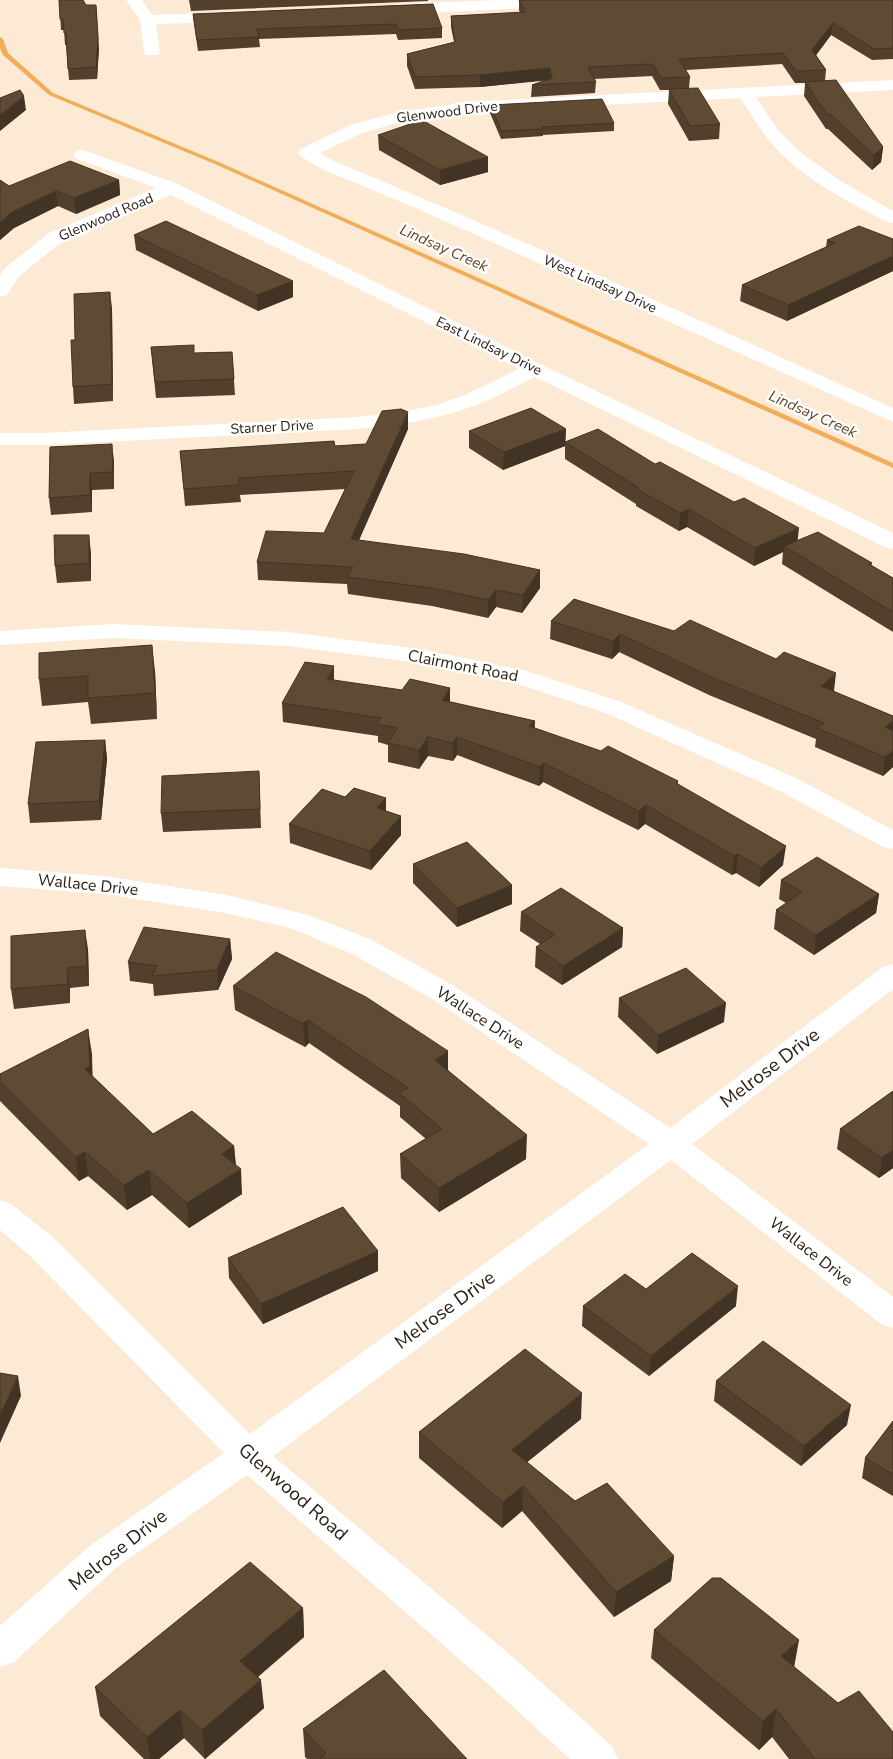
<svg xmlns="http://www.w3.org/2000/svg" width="893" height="1759" viewBox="0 0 893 1759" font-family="'Nunito Sans',sans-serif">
<rect width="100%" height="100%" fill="#fdead5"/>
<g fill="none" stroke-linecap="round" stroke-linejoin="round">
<!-- stream -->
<path fill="#f1ad58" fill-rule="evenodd" d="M0 37 3 39 8 53 53 93 221 163 893 463V468L217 165 49 95 3 55 0 48Z"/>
<!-- minor -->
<path fill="#fff" fill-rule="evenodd" d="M126 0H142L152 15 230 12 235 14 238 17 235 20 230 22 156 24 160 52 158 55H146L144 52 140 20Z
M498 0H609L606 3 601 5 398 14 393 12 390 9 393 6 398 4Z
M893 80V90L756 97 778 130 801 153 842 182 893 211V223L887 222C847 201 803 179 773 145 760 131 751 113 740 98L465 112 397 123 362 133 320 153 334 161C522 239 707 324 893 408V422L418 209 322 169 301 157 298 153 301 149 350 125 395 113 465 102Z
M83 150 178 184 542 365 893 533V549L885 547 535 377C512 388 489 401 465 409 430 421 394 425 358 429L43 445H0V433H43L358 417 401 412 437 405 465 395 519 369 171 195 63 241 19 276 7 295 0 297V276L5 268 49 233 156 188 77 159 74 155 77 151Z
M113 624 288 632 420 649 527 671 621 702 798 779 893 830V849L883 847 780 791 603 712 512 682 420 663 288 646 113 638 0 645V631Z
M0 868 104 876 226 895 308 915 372 940 454 986 670 1128 883 967 893 964V989L692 1144 893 1297V1328L881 1324 671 1160 273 1456 514 1658 612 1746 618 1759H570L486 1682 247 1475 117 1567 14 1662 0 1667V1626L91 1545 224 1453 31 1257 0 1230V1200L11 1204 55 1239 250 1434 649 1144 434 1000 352 954 290 928 226 913 104 894 0 886Z"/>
</g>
<!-- wall -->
<path fill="#52402d" d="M59 0 99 48 97 79 69 80 66 45H65L64 30H61Z
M189 0H428V1L191 11Z
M519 0H893V59L872 60 831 35 816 55 826 70 825 81 883 147 881 162 872 170 828 129H826L804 96 805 83H795L782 64 686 70 690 77 689 88 720 124 719 139 689 141 668 104 669 90H660L652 76 594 79 596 82 595 93 531 97 532 85 545 80 480 87 415 89 407 66V54L454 42 451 27V16L520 13 519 10Z
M433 4 442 28V38L398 40 396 34 259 39 260 47 198 51 194 24 193 14Z
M491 105 614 123V131L543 135V136L501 139 490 113Z
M378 135 488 157V172L440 185 379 150Z
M0 180 9 186 119 180 120 195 76 214 58 206 14 228 0 240Z
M134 235 293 281V297L258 311 136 250Z
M893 239V271L787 321 740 301 742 285 826 247 827 240Z
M112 308 113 401 74 404 73 387 75 340Z
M151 347 194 353 232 352 235 395 156 398Z
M408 429 359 540 540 570V588L522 613 496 607 488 618 432 606 348 594 347 584 258 580 257 562 324 533 345 489 240 495 241 502 185 506 180 451 335 446 366 444Z
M566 429 565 446 503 470 469 448V431Z
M565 442 655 464 797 541 872 563 871 566 893 578V632L782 564 783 552 754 566 687 527 679 531 636 506V504L565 459Z
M50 447 114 461V489L92 490V512L51 515 49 498Z
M91 553V581L57 583 55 566Z
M574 599 834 691 833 692 893 716V767L883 776 815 747 816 739 709 695 619 652 612 659 550 639 551 621Z
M155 671 157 719 91 724 88 702 42 706 39 679Z
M334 680 450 702 535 721 534 728 678 781V784L783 865 759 887 736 873 732 875 645 824 638 830 543 782 539 786 457 755 453 761 428 756 419 769 388 762V745L378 742V736L283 722 282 703Z
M105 740 107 759 101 820 30 823 28 804Z
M259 771 261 828 163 832 161 813Z
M345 797 386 798V811L401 835 371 870 290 843 289 824Z
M413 864 512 904 457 927 413 883Z
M781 880 879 894 876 913 814 955 774 929 776 910 786 903 779 899Z
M521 912 623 928 622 947 562 985 535 967 536 947 540 944 520 931Z
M230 939 232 959 218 990 154 996 153 984 130 981 128 962Z
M88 949 89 986 70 988V1003L14 1009 11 989Z
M233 986 448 1070 526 1159 439 1212 401 1178 400 1154 426 1139 400 1117V1106L309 1043 305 1047 235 1010Z
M619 998 724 1022 657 1054 618 1017Z
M92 1054V1076L153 1134 234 1146 236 1165 242 1194 189 1228 152 1195 127 1210 88 1176 79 1181 0 1101V1074Z
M893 1091V1168L879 1178 837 1149 840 1129Z
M378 1251V1271L263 1324 229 1278 228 1258Z
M646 1289 736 1306 649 1376 582 1326 583 1306Z
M716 1381 847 1425 801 1466 714 1401Z
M581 1419 527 1462 575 1501 674 1556 671 1581 614 1617 522 1511 502 1528 419 1458V1432Z
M893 1421V1496L862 1478 865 1458Z
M303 1608 304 1637 258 1677 264 1708 205 1759 184 1738 159 1759H144L100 1716 95 1687Z
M654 1630 794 1667 893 1759H789L772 1737 759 1750 651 1658Z
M303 1729 467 1759H307L305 1757Z"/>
<!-- shaded-wall -->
<path fill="#423424" d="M96 5 99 48 97 79 96 67Z
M833 23 831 35 811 62 812 50Z
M550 68V80L480 87V75Z
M24 96 26 110 0 131V115Z
M883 147 881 162 872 170 874 155Z
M488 157V172L440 185V170Z
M119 180 120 195 76 214 74 198Z
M56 191 58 206 14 228 0 240V223L12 212Z
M893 256V271L787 321 788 305Z
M293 281V297L258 311 257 295Z
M110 292 112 308 113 401 112 384Z
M408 412V429L352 556 351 539Z
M566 429 565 446 503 470 504 452Z
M112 444 114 461V489L113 472Z
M90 473 92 490V512L90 495Z
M689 509 687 527 679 531 680 513Z
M799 528 797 546H784L783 552 754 566 755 548Z
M89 535 91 553V581L89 563Z
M540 570V588L522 613 523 595Z
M496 590V607L488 618V600Z
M620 634 619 652 612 659 613 641Z
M152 645 155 671 157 719 155 693Z
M334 666V685L327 679Z
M836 673 834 691 818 705 821 686Z
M450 688V706L442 700Z
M535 721 534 740 529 726Z
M893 721V737L885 727Z
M428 737V756L419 769V750Z
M457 737V755L453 761V743Z
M105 740 107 759 101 820 99 801Z
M893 751V767L883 776 885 757Z
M544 763 543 782 539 786 540 767Z
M386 798V817L377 808Z
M646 805 645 824 638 830 639 811Z
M401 816V835L371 870 370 851Z
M786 846 783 865 759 887 761 868Z
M738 854 736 873 732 875 734 856Z
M512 885V904L457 927V908Z
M879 894 876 913 814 955 816 935Z
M623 928 622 947 562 985 563 966Z
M85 930 88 949 89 986 87 966Z
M230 939 232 959 218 990 217 970Z
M67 968 70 988V1003L68 984Z
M726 1003 724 1022 657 1054 658 1035Z
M308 1020 309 1043 305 1047 303 1024Z
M88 1029 92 1054 93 1091 85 1069Z
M448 1051V1075L435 1060Z
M527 1135 526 1159 439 1212V1188Z
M234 1146 236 1171 222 1154Z
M893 1150V1168L879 1178 882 1158Z
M85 1152 88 1176 79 1181 76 1157Z
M241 1169 242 1194 189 1228 187 1203Z
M149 1170 152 1195 127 1210 124 1185Z
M378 1251V1271L263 1324 261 1304Z
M738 1286 736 1306 649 1376 651 1356Z
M18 1376 21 1396 0 1443V1415Z
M582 1393 581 1419 511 1475 512 1450Z
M851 1405 847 1425 801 1466 804 1446Z
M523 1486 522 1511 502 1528 503 1502Z
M674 1556 671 1581 614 1617 616 1592Z
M303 1608 304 1637 243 1689 240 1661Z
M799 1640 794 1668 781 1656Z
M261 1680 264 1708 205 1759 202 1730Z
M776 1709 772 1737 759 1750 763 1721Z
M180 1710 184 1738 159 1759H150L147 1737Z"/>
<!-- building -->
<path fill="#5f4b34" stroke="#423424" d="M59 0H83L86 5H96L98 37 96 67 68 69 66 33H64L63 19H60Z
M519 0H893V48L874 49 833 23 812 50 826 70 796 71 783 53 679 59 690 77 661 78 653 64 588 67 596 82 532 85 552 78 550 68 480 75 415 77 407 54 455 42 451 16 525 12Z
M433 4 442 28 398 30 396 24 257 29 259 37 197 40 193 14Z
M836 80 883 147 874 155 830 114H827L805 82Z
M698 88 720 124 690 126 669 89Z
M20 90 24 96 0 115V98Z
M602 99 614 123 542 127 543 129 501 131 491 105Z
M422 120 488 157 440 170 378 135Z
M70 161 119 180 74 198 56 191 12 212 0 223V180L9 186Z
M166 221 293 281 257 295 134 235Z
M859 226 893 239V256L788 305 742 285 835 243 827 240Z
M110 292 112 384 73 387 71 340H75L74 294Z
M194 345V353L232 352 234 379 155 382 151 347Z
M531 408 566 429 504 452 469 431Z
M401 409 408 412 351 539 464 554 540 570 523 595 496 590 488 600 432 588 347 577 353 567 257 562 266 531 324 533 354 471 239 478V485L184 489 180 451 334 441 335 446 366 444 382 411Z
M598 429 655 464 660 462 734 502 744 498 799 528 755 548 689 509 680 513 637 489 639 488 565 442Z
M112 444 113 472 90 473V495L49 498 50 447Z
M818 532 872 563 869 564 893 578V612L784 546Z
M54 535H89V563L55 566Z
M574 599 674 631 690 620 776 659 784 652 836 673 821 686 893 716V721L885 727 893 731V751L885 757 817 728 824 723 711 677 620 634 613 641 551 621Z
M152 645 155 693 88 698V676L39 679V653Z
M305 662 334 666 327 679 402 690 410 679 450 688 442 700 535 721 529 726 601 751 608 746 678 781 676 783 786 846 761 868 738 854 734 856 646 805 639 811 544 763 540 767 457 737 453 743 428 737 419 750 388 743 398 728 377 724 381 718 282 703Z
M105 740 99 801 28 804 36 742Z
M259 771 260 809 161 813 162 776Z
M354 788 386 798 377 808 401 816 370 851 289 824 322 789 345 797Z
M467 842 512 885 457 908 413 864Z
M817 857 879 894 816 935 776 910 802 892 781 880Z
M561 888 623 928 563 966 536 947 555 935 521 912Z
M144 927 230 939 217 970 152 976 157 966 128 962Z
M85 930 87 966 67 968 68 984 11 989V936Z
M276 952 366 997 448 1051 435 1060 527 1135 439 1188 400 1154 442 1129 399 1093 408 1088 308 1020 303 1024 233 986Z
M686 968 726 1003 658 1035 619 998Z
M88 1029 90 1066 85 1069 153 1134 192 1111 234 1146 222 1154 241 1169 187 1203 149 1170 124 1185 85 1152 76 1157 0 1081V1074Z
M893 1091V1150L882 1158 840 1129Z
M343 1207 378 1251 261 1304 228 1258Z
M692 1253 738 1286 651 1356 583 1306 625 1274 646 1289Z
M763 1341 851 1405 804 1446 716 1381Z
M525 1349 582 1393 512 1450 575 1501 607 1483 674 1556 616 1592 523 1486 503 1502 419 1432Z
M0 1373 18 1376 0 1415Z
M893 1421V1474L865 1458Z
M250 1562 303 1608 240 1661 261 1680 202 1730 180 1710 147 1737 95 1687Z
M712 1578H721L799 1640 781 1656 838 1703 859 1691 893 1732V1759H815L776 1709 763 1721 654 1630Z
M384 1670 467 1759H319L326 1754 303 1729Z"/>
<g text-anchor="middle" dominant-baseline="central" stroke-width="5" stroke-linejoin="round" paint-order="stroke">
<!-- far-street labels -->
<g font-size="14" fill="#292016" stroke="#fff">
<text transform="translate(447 112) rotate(-7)">Glenwood Drive</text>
<text transform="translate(106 217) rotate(-23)">Glenwood Road</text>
<text transform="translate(600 284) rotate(24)">West Lindsay Drive</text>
<text transform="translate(489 346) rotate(26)">East Lindsay Drive</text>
<text transform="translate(272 427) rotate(-3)">Starner Drive</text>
</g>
<!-- far-water labels -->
<g font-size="15" font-style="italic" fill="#614421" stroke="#fff">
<text transform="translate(444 248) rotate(24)">Lindsay Creek</text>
<text transform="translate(813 414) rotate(24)">Lindsay Creek</text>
</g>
<!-- street labels -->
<g font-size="16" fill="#292016" stroke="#fff">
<text transform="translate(463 666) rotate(11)">Clairmont Road</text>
<text transform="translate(88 885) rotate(6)">Wallace Drive</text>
<text transform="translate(480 1018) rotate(33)">Wallace Drive</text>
<text transform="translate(811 1252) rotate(38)">Wallace Drive</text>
</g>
<!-- near-street labels -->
<g font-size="19" fill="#292016" stroke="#fff">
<text transform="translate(770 1068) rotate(-37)">Melrose Drive</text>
<text transform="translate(445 1310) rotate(-36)">Melrose Drive</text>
<text transform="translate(293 1492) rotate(41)">Glenwood Road</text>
<text transform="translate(118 1550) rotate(-38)">Melrose Drive</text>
</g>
</g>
</svg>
